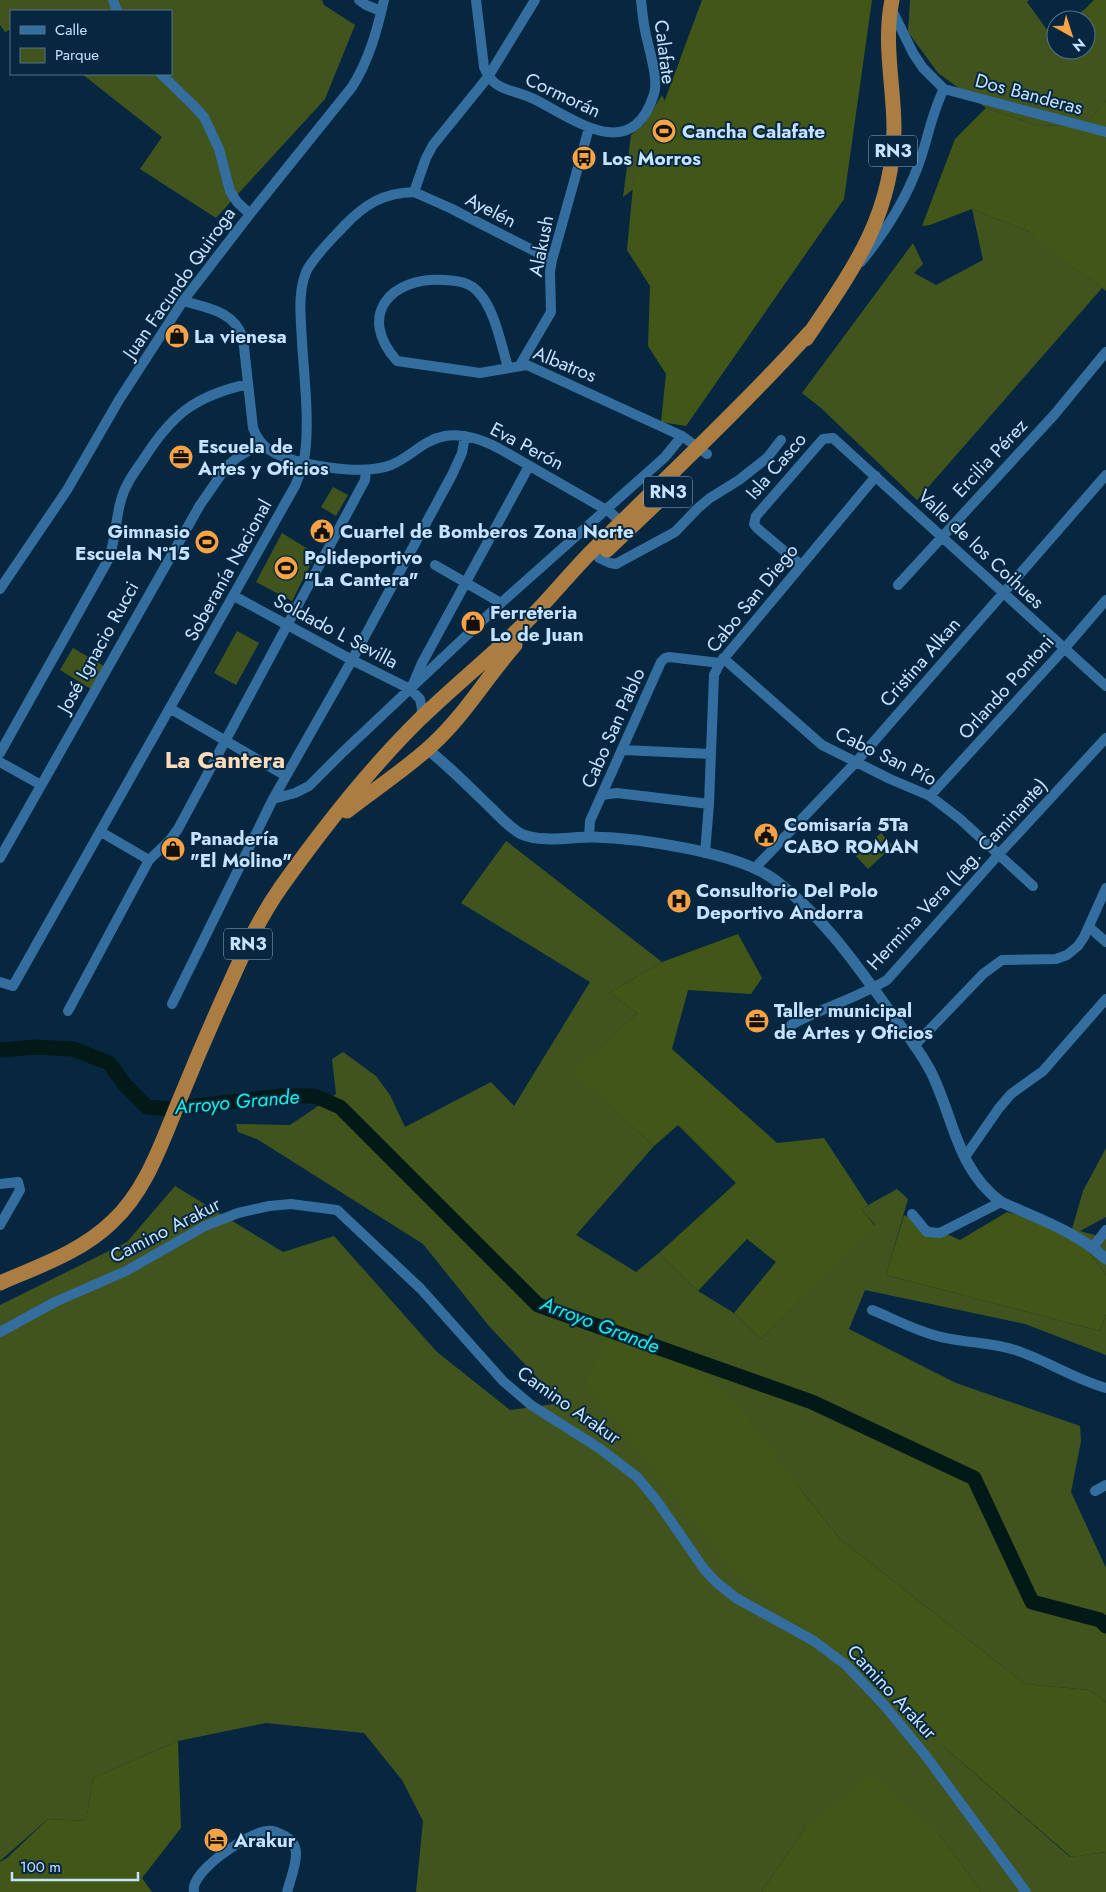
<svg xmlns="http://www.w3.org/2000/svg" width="1106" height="1892" viewBox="0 0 1106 1892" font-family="Jost,sans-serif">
<rect width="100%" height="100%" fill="#072740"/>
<!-- green -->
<path fill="#41541e" d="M0 0H322L324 5 355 25 325 99 216 218 140 169 162 137 82 74H171V11H11V29L5 32 0 25Z
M910 0H1029L1027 2 1050 34 1056 30V50H1086V20H1070L1085 9 1096 35H1106V101L1086 124 1039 126 986 108 938 73 908 32Z
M662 95 669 110 644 181 623 197 631 135 644 124Z
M972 209 1030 232 1041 243 1102 288 917 500 821 408 802 393 913 243 923 264 914 273 936 285 983 260Z
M333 487 348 495 336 516 321 507Z
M282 533 316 554 292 601 256 582Z
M237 631 259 643 236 685 214 673Z
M73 648 104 666 91 689 60 670Z
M881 833 893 846 868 869 856 856Z
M506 841 662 962 609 993 637 1013 574 1072 654 1146 576 1235 636 1272 659 1253 698 1291 734 1313 761 1339 875 1225 861 1209 897 1189 908 1199 886 1275 1100 1331 1106 1314V1355L1025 1324 865 1290 849 1329 956 1383 1080 1426 1081 1441 1071 1492 1106 1568V1702L1090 1690 1025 1684 840 1539 796 1484 943 1746 1070 1857 1106 1852V1892H982L938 1833 804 1830 761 1892H416L423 1821 402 1780 364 1733 266 1723 178 1741 93 1778 86 1821 48 1819 0 1861V1305L127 1242 175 1186 283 1252 334 1236 437 1352 510 1410 561 1403 489 1326 423 1244 257 1139 238 1132 236 1124 290 1125 336 1094 332 1059 343 1052 376 1076 390 1095 405 1127 491 1082 514 1106 590 982 461 903Z
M1106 1148V1217L1080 1231 1106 1238V1275L1072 1229 1083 1191Z"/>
<!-- forest -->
<path fill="#415617" d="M702 0H872L844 199 686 426 661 422 666 374 648 346 650 286 627 250 633 186Z
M1094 0H1106V35H1096L1085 9Z
M1106 101V291L1040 243 1030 232 972 209 930 225 922 226 955 139 986 108 1039 126 1086 124Z
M738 934 762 978 751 994 688 990 672 1049 777 1143 824 1138 868 1205 861 1209 875 1226 761 1339 734 1313 776 1262 747 1239 698 1291 659 1253 736 1183 678 1125 654 1146 573 1072 637 1013 609 993 662 962Z
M1007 1212 1072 1229 1106 1275V1314L1100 1331 886 1275 904 1215 960 1240Z
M615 1313 732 1398 796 1484 840 1539 1025 1684 1090 1690 1106 1702V1852L1071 1857 943 1746 732 1569 586 1382Z
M178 1741 181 1828 142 1878 152 1892H0V1862L7 1858 48 1819 86 1821 93 1778Z
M870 1775 938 1833 982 1892H761L804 1830Z"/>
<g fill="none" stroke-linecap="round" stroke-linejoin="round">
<!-- river -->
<path stroke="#021917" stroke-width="15" d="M0 1050 35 1047 73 1049 109 1063 125 1085 147 1107 170 1109 281 1096H315L340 1107 538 1305 812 1402 974 1478 1032 1602 1100 1620 1106 1626"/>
<!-- minor -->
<path stroke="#346e9f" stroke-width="10" d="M113 0 117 11
M359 0 366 5 381 11
M476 0 484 67C494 93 513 88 536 100 577 121 632 164 654 94 659 78 648 47 645 30 643 20 642 10 641 0
M892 10 913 53 923 68 944 89 1106 132
M161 74 193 105 204 117 219 149 230 191 237 202 250 214
M414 192 450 208 552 260
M861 262C885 232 905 202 918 166 928 140 931 114 944 89
M183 301C208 308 234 311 243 338L253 428C256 436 261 444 268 449 294 466 363 476 391 465 411 457 423 440 445 436 464 433 483 440 500 449L610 512 624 525
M520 365 551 312 550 272 552 260 589 128
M508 367C501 345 495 310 479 293 470 282 459 281 445 280 391 276 356 315 397 361L480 373 527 365 682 436 707 454
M599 558 610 563 616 564 675 532 698 508 710 498 739 480 767 458 781 440
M435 565 501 603
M801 565 757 528 754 524 756 516 823 439 833 438 1106 686
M898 585 1054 415 1106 352
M0 589 67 490 119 400 183 301 250 214 352 87C369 60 377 31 384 0
M234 596 352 660 410 689 420 699 422 709 421 718
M723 658 822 745 890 779 930 796 960 819 1033 886
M413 684 422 663 529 466
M171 709 286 776
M623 750 711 754
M0 753 108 560C116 541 115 521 121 500 125 485 134 473 143 460 172 414 195 396 248 384
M0 762 41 785
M602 795 617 793 709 804
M930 796 1064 649 1106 600
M273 799 295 793 309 786 343 752 501 603 665 457 682 436
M101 832 149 860
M589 837 590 821 661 662 665 658 669 657 720 663
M705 853 709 804 714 675 720 663 876 476
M0 858 200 505 227 466 238 457 261 443
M755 868 856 762 1106 475
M1089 927 1106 942
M0 982 13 986 295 486C298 479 301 471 303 464 311 433 304 375 302 342 301 318 297 292 307 270 316 254 332 239 344 226 365 204 383 193 414 192L426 158 433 145 488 77 535 0
M172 1004 273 799 352 660 452 475 462 453 465 436
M68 1011 149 860 170 840 178 829 365 480 366 470
M791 1025C822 1008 857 998 887 980L999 854 1106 738
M914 1046 983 974 1002 960 1056 959 1067 955 1078 946 1084 937 1106 888
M965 1157 999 1108 1011 1094 1043 1071 1106 999
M0 1184 18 1182 20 1190 0 1225
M912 1214 927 1232 940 1233 1001 1202
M1093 1247 1106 1230
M872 1310C897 1320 924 1335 951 1339 972 1343 993 1343 1015 1350 1046 1360 1074 1379 1106 1388
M0 1332 55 1302 126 1271 205 1226 238 1213 269 1206 291 1204 337 1210 421 1289 503 1381 531 1405 599 1448 637 1477 657 1501 704 1569 716 1582 736 1598 814 1641 846 1665 884 1705 926 1756 1026 1892
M1095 1491 1106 1485
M194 1892C189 1872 249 1832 267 1831 274 1830 279 1833 285 1836 292 1840 296 1846 296 1854 296 1866 290 1881 287 1892"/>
<!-- tertiary -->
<path stroke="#346e9f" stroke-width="11" d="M427 749C450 767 470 788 491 808 500 817 510 828 521 834 543 843 569 837 592 837 638 838 738 852 775 880 821 914 856 964 889 1010 903 1030 920 1050 931 1072 954 1118 956 1168 1001 1202 1037 1218 1077 1232 1106 1259"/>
<!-- trunk -->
<path stroke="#ab7d42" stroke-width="15" d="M806 339C852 271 893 216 894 129 894 86 883 43 892 0
M607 550 668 492
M347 811C375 789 406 769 432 745 464 716 486 678 515 645
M0 1283C39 1266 81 1252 112 1222 148 1189 163 1138 182 1094 197 1057 213 1020 230 983 245 949 260 917 281 887 323 828 368 770 420 719 453 687 490 657 524 624 548 601 569 574 593 550 666 478 741 408 810 332"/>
</g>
<!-- icons -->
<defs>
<symbol id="stadium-disc" viewBox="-11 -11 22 22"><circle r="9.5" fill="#f5a345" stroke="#072740"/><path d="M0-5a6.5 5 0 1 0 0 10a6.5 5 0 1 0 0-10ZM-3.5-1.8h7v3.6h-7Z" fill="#111"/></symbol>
<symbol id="bus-disc" viewBox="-11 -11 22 22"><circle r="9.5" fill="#f5a345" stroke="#072740"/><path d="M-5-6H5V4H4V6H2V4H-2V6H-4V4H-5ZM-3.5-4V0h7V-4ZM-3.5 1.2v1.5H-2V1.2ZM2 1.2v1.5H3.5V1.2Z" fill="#111"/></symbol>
<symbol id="shop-disc" viewBox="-11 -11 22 22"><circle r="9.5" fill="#f5a345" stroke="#072740"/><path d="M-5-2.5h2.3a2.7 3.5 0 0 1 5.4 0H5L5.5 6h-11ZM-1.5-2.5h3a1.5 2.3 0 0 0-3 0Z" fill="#111"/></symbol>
<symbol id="office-disc" viewBox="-11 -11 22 22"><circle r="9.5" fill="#f5a345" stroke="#072740"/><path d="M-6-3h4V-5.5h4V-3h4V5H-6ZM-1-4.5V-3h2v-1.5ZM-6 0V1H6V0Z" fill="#111"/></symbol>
<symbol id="civic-disc" viewBox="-11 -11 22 22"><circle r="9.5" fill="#f5a345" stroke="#072740"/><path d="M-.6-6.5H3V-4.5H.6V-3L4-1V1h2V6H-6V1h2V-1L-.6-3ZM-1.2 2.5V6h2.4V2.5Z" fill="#111"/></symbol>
<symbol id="hospital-disc" viewBox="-11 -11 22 22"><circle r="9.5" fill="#f5a345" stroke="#072740"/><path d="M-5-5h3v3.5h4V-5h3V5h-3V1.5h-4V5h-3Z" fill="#111"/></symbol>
<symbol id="hotel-disc" viewBox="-11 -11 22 22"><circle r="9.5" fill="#f5a345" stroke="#072740"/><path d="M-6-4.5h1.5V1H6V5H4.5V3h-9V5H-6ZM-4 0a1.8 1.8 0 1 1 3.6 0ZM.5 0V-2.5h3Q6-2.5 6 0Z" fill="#111"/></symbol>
</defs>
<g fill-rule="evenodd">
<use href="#stadium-disc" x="650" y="117" width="28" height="28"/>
<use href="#bus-disc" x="570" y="144" width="28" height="28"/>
<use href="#shop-disc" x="163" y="322" width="28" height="28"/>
<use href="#office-disc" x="167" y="443" width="28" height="28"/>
<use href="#civic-disc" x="308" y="517" width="28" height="28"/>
<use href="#stadium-disc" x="193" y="528" width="28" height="28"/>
<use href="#stadium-disc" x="272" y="554" width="28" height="28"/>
<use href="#shop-disc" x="459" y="609" width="28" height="28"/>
<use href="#civic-disc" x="752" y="821" width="28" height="28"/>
<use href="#shop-disc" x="159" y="835" width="28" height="28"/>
<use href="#hospital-disc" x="665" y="887" width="28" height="28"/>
<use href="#office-disc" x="743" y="1007" width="28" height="28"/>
<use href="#hotel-disc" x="202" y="1826" width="28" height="28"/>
</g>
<g text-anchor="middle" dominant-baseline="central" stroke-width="4" stroke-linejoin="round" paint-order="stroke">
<!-- shield labels -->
<g fill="#072740" stroke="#8cabc5" stroke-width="1">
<rect x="869" y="135.5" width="48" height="31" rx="4"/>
<rect x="644" y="476.5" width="48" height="31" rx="4"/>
<rect x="224" y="928.5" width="48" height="31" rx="4"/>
</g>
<g font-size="18" font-weight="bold" fill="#c5e3fe">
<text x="893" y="151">RN3</text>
<text x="668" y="492">RN3</text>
<text x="248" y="944">RN3</text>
</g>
<!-- street labels -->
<g font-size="19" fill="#c5e3fe" stroke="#072740">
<text transform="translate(665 52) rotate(83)">Calafate</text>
<text transform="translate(1029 94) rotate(15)">Dos Banderas</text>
<text transform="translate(563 95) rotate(25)">Cormorán</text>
<text transform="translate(491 210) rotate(27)">Ayelén</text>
<text transform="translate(541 246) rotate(-79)">Alakush</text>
<text transform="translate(179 283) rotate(-55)">Juan Facundo Quiroga</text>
<text transform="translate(565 364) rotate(22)">Albatros</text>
<text transform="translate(527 446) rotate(28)">Eva Perón</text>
<text transform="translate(990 458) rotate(-47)">Ercilia Pérez</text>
<text transform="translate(776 466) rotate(-49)">Isla Casco</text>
<text transform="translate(981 549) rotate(43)">Valle de los Coihues</text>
<text transform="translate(228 570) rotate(-61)">Soberanía Nacional</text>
<text transform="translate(752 598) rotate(-51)">Cabo San Diego</text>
<text transform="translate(336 631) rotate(28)">Soldado L Sevilla</text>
<text transform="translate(98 647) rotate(-61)">José Ignacio Rucci</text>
<text transform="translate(920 662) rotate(-49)">Cristina Alkan</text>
<text transform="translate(1006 687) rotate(-48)">Orlando Pontoni</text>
<text transform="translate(613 728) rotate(-66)">Cabo San Pablo</text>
<text transform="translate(886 756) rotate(26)">Cabo San Pío</text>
<text transform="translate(957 874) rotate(-47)">Hermina Vera (Lag. Caminante)</text>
<text transform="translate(165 1230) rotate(-27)">Camino Arakur</text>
<text transform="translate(569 1405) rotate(35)">Camino Arakur</text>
<text transform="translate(892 1692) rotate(47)">Camino Arakur</text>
</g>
<!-- poi labels -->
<g font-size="19" font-weight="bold" fill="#c5e3fe" stroke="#072740" text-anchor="start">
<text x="682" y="131">Cancha Calafate</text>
<text x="602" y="158">Los Morros</text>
<text x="194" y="336">La vienesa</text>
<text x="198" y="446">Escuela de<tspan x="198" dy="22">Artes y Oficios</tspan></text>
<text x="190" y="531" text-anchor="end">Gimnasio<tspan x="190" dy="22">Escuela N°15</tspan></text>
<text x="340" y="531">Cuartel de Bomberos Zona Norte</text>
<text x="304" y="557">Polideportivo<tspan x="304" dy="22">"La Cantera"</tspan></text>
<text x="490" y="612">Ferreteria<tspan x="490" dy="22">Lo de Juan</tspan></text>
<text x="784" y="824">Comisaría 5Ta<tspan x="784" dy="22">CABO ROMAN</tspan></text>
<text x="190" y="838">Panadería<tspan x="190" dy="22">"El Molino"</tspan></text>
<text x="696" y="890">Consultorio Del Polo<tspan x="696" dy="22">Deportivo Andorra</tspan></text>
<text x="774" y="1010">Taller municipal<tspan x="774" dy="22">de Artes y Oficios</tspan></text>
<text x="234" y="1840">Arakur</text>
</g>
<!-- water labels -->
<g font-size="20" font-style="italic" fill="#19eddd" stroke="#072740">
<text transform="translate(237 1102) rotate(-5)">Arroyo Grande</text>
<text transform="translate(600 1325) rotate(21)">Arroyo Grande</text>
</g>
<!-- district labels -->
<g font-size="24" font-weight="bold" fill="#fedbb9" stroke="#072740">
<text x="225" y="759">La Cantera</text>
</g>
</g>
<!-- legend -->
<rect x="10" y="10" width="162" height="65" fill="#072740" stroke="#53728c"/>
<rect x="20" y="26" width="25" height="8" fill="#346e9f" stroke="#53728c"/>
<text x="55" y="35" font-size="15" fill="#c5e3fe">Calle</text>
<rect x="20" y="48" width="25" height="15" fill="#41541e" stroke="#53728c"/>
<text x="55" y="60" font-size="15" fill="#c5e3fe">Parque</text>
<!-- north arrow -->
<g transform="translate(1071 35) rotate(141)"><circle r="24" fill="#072740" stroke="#53728c"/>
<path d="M0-4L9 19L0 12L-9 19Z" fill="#f5a345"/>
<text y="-8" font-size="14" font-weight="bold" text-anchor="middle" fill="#c5e3fe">N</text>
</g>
<!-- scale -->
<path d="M12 1872v8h126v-8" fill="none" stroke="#c5e3fe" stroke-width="2.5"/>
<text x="20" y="1872" font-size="15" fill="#c5e3fe" stroke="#072740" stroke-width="4" paint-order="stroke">100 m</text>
</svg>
